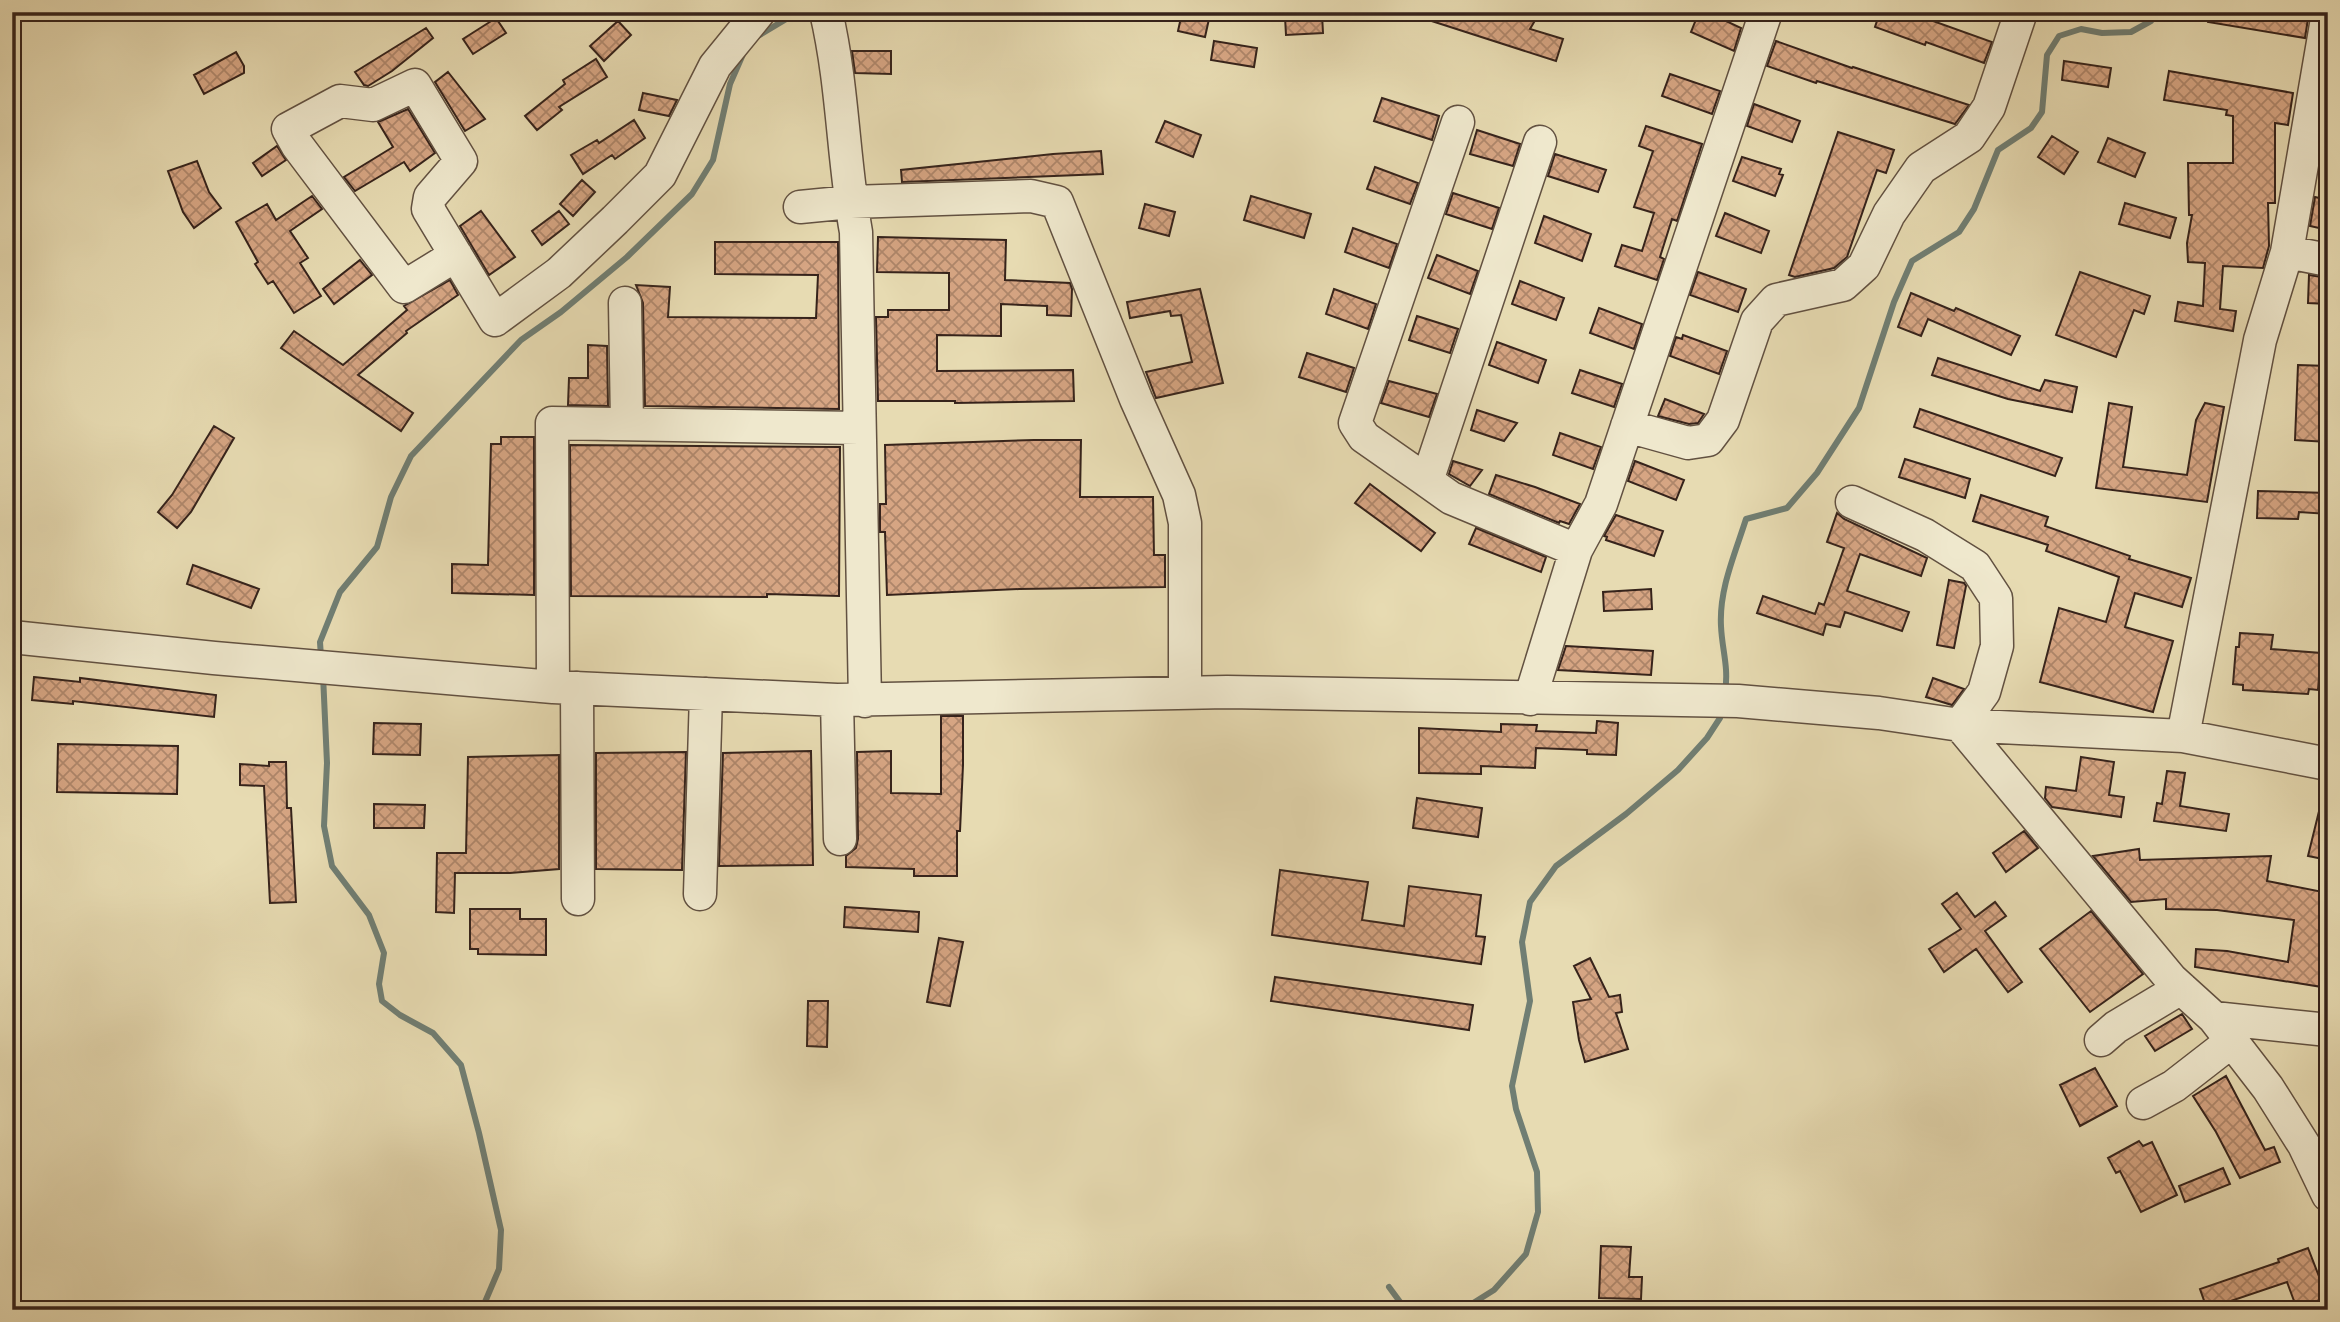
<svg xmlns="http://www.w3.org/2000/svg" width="2340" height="1322" viewBox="0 0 2340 1322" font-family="'Old Standard TT',serif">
<defs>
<pattern id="building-cross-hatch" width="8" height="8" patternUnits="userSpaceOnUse" patternTransform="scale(1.75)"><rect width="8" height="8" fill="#d6a583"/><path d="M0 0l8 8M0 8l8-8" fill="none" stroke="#ae866a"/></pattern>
</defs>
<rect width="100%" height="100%" fill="#e7dbb2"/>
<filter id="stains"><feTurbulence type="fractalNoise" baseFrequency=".00286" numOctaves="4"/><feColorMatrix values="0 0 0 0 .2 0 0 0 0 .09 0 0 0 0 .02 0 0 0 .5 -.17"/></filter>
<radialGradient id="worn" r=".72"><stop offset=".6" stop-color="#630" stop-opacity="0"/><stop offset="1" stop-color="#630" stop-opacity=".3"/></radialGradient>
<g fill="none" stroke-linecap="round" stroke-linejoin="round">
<!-- stream -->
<path stroke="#707e73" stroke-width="6" d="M758 36 798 12
M321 657 320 642 340 592 377 547 391 497 411 456 521 340 561 312 627 257 692 194 713 160 730 84 744 52
M323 675 327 763 324 826 332 866 369 915 384 953 379 984 382 1001 400 1015 433 1033 461 1065 479 1133 501 1230 499 1269 485 1302 486 1310
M1725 692C1729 667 1722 650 1721 626 1719 589 1735 554 1746 519L1787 508 1817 473 1859 408 1894 302 1912 261 1959 232 1974 209 1998 150 2031 128 2042 112 2047 55 2059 36 2081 29 2102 33 2131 32 2151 21 2157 12
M1389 1287 1406 1310
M1462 1310 1494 1290 1526 1254 1538 1212 1537 1172 1516 1109 1512 1086 1530 1001 1522 942 1530 902 1556 866 1626 814 1678 770 1707 738 1720 718 1722 709"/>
</g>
<!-- building -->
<path fill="url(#building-cross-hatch)" stroke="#36231b" stroke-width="2" d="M1416 12H1540L1530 29 1563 39 1556 61 1416 16Z
M1699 12H1707L1741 28 1734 51 1691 32Z
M1880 12H1908L1992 42 1984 63 1926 42 1925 45 1875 27Z
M2209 12H2309L2305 38 2208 22Z
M1182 13 1209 19 1205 37 1178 31Z
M1322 14 1323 33 1286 35 1285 17Z
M496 18 506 33 473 54 463 39Z
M618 21 631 35 604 61 590 46Z
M426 28 433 38 392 71 368 86 364 85 355 72Z
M1214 41 1257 48 1254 67 1211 60Z
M1776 41 1852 68 1853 67 1969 105 1955 124 1817 81 1816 83 1767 66Z
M852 51H891V74L855 73Z
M236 52 244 66V73L204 94 194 75Z
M596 59 607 77 559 107 562 110 537 130 525 116 565 84 563 80Z
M2064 61 2111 68 2108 87 2062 80Z
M2169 71 2293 93 2288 125 2275 123V203H2268L2269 246 2263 268 2223 266 2220 309 2236 311 2233 331 2175 321 2178 302 2203 306 2205 263 2188 262 2187 243 2192 215H2189L2188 163H2233V116L2226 115 2227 110 2164 100Z
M448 72 485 119 465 131 435 82Z
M1670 74 1720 91 1712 114 1662 96Z
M643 93 677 100 669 116 639 110Z
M1382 98 1439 116 1432 140 1374 121Z
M1754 104 1800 121 1792 142 1747 126Z
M408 109 435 153 410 171 404 162 355 191 344 177 393 147 378 122Z
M634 120 645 138 615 159 612 155 583 174 571 155 597 140 599 143Z
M1165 121 1201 135 1193 157 1156 142Z
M1646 126 1702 144 1677 221 1672 219 1660 257 1664 259 1657 280 1615 266 1622 245 1642 251 1654 213 1634 207 1653 151 1639 146Z
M1477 130 1520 144 1513 166 1470 154Z
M1838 132 1894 150 1886 173 1877 170 1847 257 1834 268 1795 277 1789 275Z
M2052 136 2078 152 2064 174 2038 157Z
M2108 138 2145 153 2135 177 2098 162Z
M277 146 286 160 262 176 253 163Z
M1101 151 1103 174 902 182 901 170 1053 154Z
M1555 154 1606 170 1598 192 1548 176Z
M1742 157 1781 169 1779 174 1783 175 1775 196 1733 181Z
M197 161 209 192 221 208 194 228 183 212 168 171Z
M1375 167 1418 183 1410 204 1367 189Z
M582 180 595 192 573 216 560 204Z
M1453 193 1499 208 1492 229 1446 214Z
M312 196 322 209 290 231 308 258 300 263 321 296 294 313 273 281 268 284 255 264 258 262 236 222 267 204 276 220Z
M1251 196 1311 214 1304 238 1244 220Z
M2315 197 2328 200V230L2310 226Z
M2125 203 2176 218 2170 238 2119 224Z
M1145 204 1175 212 1169 236 1139 228Z
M481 211 515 257 489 275 460 226Z
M559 211 569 224 542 245 532 231Z
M1725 213 1769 231 1761 253 1716 236Z
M1544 216 1591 234 1582 261 1535 243Z
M1353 228 1397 244 1389 268 1345 252Z
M878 237 1006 240 1005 280 1070 283 1072 289 1071 316 1047 315V306L1001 304V336L937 335V371L1073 370 1074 401 955 403V401H878L876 317H888V310H949V273L877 272Z
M715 242H838L839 409 645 406 643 303 636 285 670 287 668 317 816 318 818 275 715 274Z
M1437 255 1478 271 1470 294 1428 278Z
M360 260 372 275 334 304 323 289Z
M1698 272 1746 289 1738 312 1690 295Z
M2080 272 2150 296 2144 314 2134 310 2116 357 2056 335Z
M2309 275 2328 278V304L2308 303Z
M450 280 458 295 406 331 407 333 358 375 413 413 401 431 281 348 294 331 343 365 407 310 404 306Z
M1520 281 1564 298 1556 320 1512 304Z
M1200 289 1223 383 1156 398 1146 372 1192 362 1181 315 1171 316 1170 311 1130 318 1127 302Z
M1334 289 1376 304 1368 329 1326 314Z
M1911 293 1954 311 1956 308 2020 336 2011 355 1928 319 1921 336 1898 327Z
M1599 308 1642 324 1634 349 1590 333Z
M1417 316 1458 329 1450 353 1409 340Z
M1683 335 1727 351 1719 374 1670 356 1676 337 1682 339Z
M1497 342 1546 360 1538 383 1489 365Z
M588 345 607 346 608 406 568 405 569 378H588Z
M1307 353 1354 368 1346 392 1299 377Z
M1938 358 2040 391 2045 380 2077 387 2072 412 2008 399 1932 375Z
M2298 365 2328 366V442L2295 440Z
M1580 370 1622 384 1614 407 1572 393Z
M1389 381 1437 394 1429 417 1381 403Z
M1665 399 1704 414 1698 423 1689 424 1658 416Z
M2109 403 2132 407 2123 467 2187 475 2196 420 2205 403 2224 407 2207 502 2096 488Z
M1920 409 2062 458 2055 476 1914 427Z
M1477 410 1517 423 1504 441 1471 430Z
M214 426 234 438 191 512 177 528 158 512 172 495Z
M1560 433 1601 447 1593 469 1553 455Z
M501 437H534V595L452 593V564L488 565 491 444H501Z
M1034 440H1081L1080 497H1153L1154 555H1165V587L1019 589 887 595 885 532H880V504H886L885 445Z
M570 445 840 447 839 596 767 594V597L571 596Z
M1905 459 1970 479 1965 498 1899 477Z
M1453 461 1482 470 1470 486 1449 474Z
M1635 461 1684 480 1676 500 1628 481Z
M1496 475 1535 487 1580 504 1569 524 1560 521 1559 523 1489 494Z
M1370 484 1435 533 1421 551 1355 503Z
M2258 491 2328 493V514L2299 512 2298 519 2257 518Z
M1981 495 2048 517 2045 526 2130 556 2129 559 2191 578 2182 607 2135 593 2125 627 2173 641 2153 712 2040 682 2059 608 2106 622 2119 577 2046 551 2048 545 1973 521Z
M1837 513 1844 519 1927 558 1921 576 1860 554 1847 591 1909 612 1902 631 1845 612 1840 627 1826 624 1823 635 1757 613 1763 596 1815 614 1819 603 1824 605 1844 548 1827 542Z
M1616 515 1663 531 1654 556 1606 540 1607 537 1604 536Z
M1476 528 1546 557 1541 572 1469 544Z
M193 565 259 589 251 608 187 584Z
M1949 580 1964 583 1966 586 1954 648 1937 645Z
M1651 589 1652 609 1604 611 1603 592Z
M2240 633 2273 635 2271 649 2321 653 2318 690 2309 689 2308 694 2243 690V685L2233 684 2236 647H2239Z
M1566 646 1653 651 1651 675 1558 670Z
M34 677 80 682V678L216 695 214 717 73 701V704L32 700Z
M1933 678 1964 689 1952 705 1926 697Z
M941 716H963V765L960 831H957V876H914V869L846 867V856L856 848 858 839 857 752 891 751V793L941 794Z
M1597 721 1618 723 1616 755 1587 754V750L1536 748 1535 768 1481 766V774L1419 773V728L1501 732V724L1537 725 1536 731 1596 733Z
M374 723 421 724 420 755 373 754Z
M58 744 178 746 177 794 57 792Z
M811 751 813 865 719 866 723 753Z
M686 752 682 870 596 869V753Z
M559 755V869L510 873H455L454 913 436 912 437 853H466L468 757Z
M2081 757 2114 762 2109 795 2124 797 2121 817 2052 807 2045 798 2046 787 2076 791Z
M269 762H286L287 808H291L296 902 270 903 264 786 240 785V764L269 766Z
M2167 771 2185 773 2180 806 2229 814 2226 831 2154 821 2157 803 2162 804Z
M1417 798 1482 808 1478 837 1413 828Z
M2321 803 2328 804V860L2308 856Z
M374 804 425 805 424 828H374Z
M2024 831 2038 848 2006 872 1993 853Z
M2139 849 2140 860 2271 856 2267 881 2328 893V910L2320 967 2325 968 2322 987 2195 967 2196 949 2227 951 2288 962 2294 920 2217 910 2166 909V899L2131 902 2093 856Z
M1280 870 1368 882 1362 920 1404 926 1409 886 1481 895 1476 936 1485 937 1481 964 1272 935Z
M1957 893 1975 917 1995 902 2006 916 1985 931 2022 982 2008 992 1976 949 1944 972 1929 949 1961 929 1942 904Z
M845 907 919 912 918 932 844 927Z
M470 909H520V919H546V955L478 954V949H470Z
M2091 911 2143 974 2090 1012 2040 949Z
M939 938 963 942 950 1006 927 1002Z
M1590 958 1609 997 1620 995 1622 1012 1616 1013 1628 1049 1585 1062 1579 1040 1573 1002 1591 999 1574 966Z
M1275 977 1473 1005 1469 1030 1271 1001Z
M808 1001H828L827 1047 807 1046Z
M2182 1014 2192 1029 2155 1051 2145 1036Z
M2095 1068 2117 1106 2080 1126 2060 1085Z
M2226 1076 2265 1150 2274 1147 2280 1162 2240 1178 2216 1132 2193 1096Z
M2139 1141 2143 1146 2152 1142 2177 1195 2141 1212 2120 1171 2116 1173 2108 1158Z
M2223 1168 2230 1184 2185 1202 2179 1186Z
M1601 1246 1631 1247 1629 1277H1642L1641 1299 1599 1298Z
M2308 1248 2327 1297 2297 1309 2287 1282 2207 1309 2200 1289 2279 1262 2278 1259Z"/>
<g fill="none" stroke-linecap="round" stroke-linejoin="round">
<defs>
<path id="minor" d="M826 12C843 84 843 160 856 232L865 701
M1540 142 1427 481 1451 498 1576 550
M800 207 851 202 1031 196 1057 202 1136 399 1179 495 1185 523V693
M2287 252 2328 260
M456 255 404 287 297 145 288 129 340 101 373 105 415 85 461 161 430 197 428 209 495 320 559 273 615 220 660 175 715 66 759 12
M625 303 627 424
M1627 426 1688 443 1708 440 1723 420 1757 321 1776 300 1843 285 1864 266 1889 214 1921 168 1969 137 1989 107 2021 12
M1427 481 1364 437 1355 423 1458 122
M1852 502 1925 535 1975 566 1996 598 1997 646 1984 692 1960 725 2171 979 2214 1018 2268 1088 2304 1145 2328 1195
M12 637 214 658 553 687 837 700 1227 692 1738 701 1879 713 1960 725 2183 736 2328 764
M553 687 552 423 859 428
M577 688 578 899
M1530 699 1576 550 1601 504 1766 12
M837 700 840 839
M2183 736 2260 340 2287 252 2328 13
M700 894 706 694
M2214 1018 2328 1030
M2101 1040 2116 1027 2181 988
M2143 1103 2174 1086 2232 1041"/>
</defs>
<!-- minor casing -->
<use href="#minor" stroke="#625141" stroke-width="35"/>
<!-- minor -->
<use href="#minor" stroke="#efe8cd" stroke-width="32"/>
</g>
<!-- margin -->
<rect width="2340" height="1322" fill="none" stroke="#e7dbb2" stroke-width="42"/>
<rect x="14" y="14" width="2312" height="1294" fill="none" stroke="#36231b" stroke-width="3.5"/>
<rect x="21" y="21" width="2298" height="1280" fill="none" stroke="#36231b" stroke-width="2"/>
<rect width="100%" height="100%" filter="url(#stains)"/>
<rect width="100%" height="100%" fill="url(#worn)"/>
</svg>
